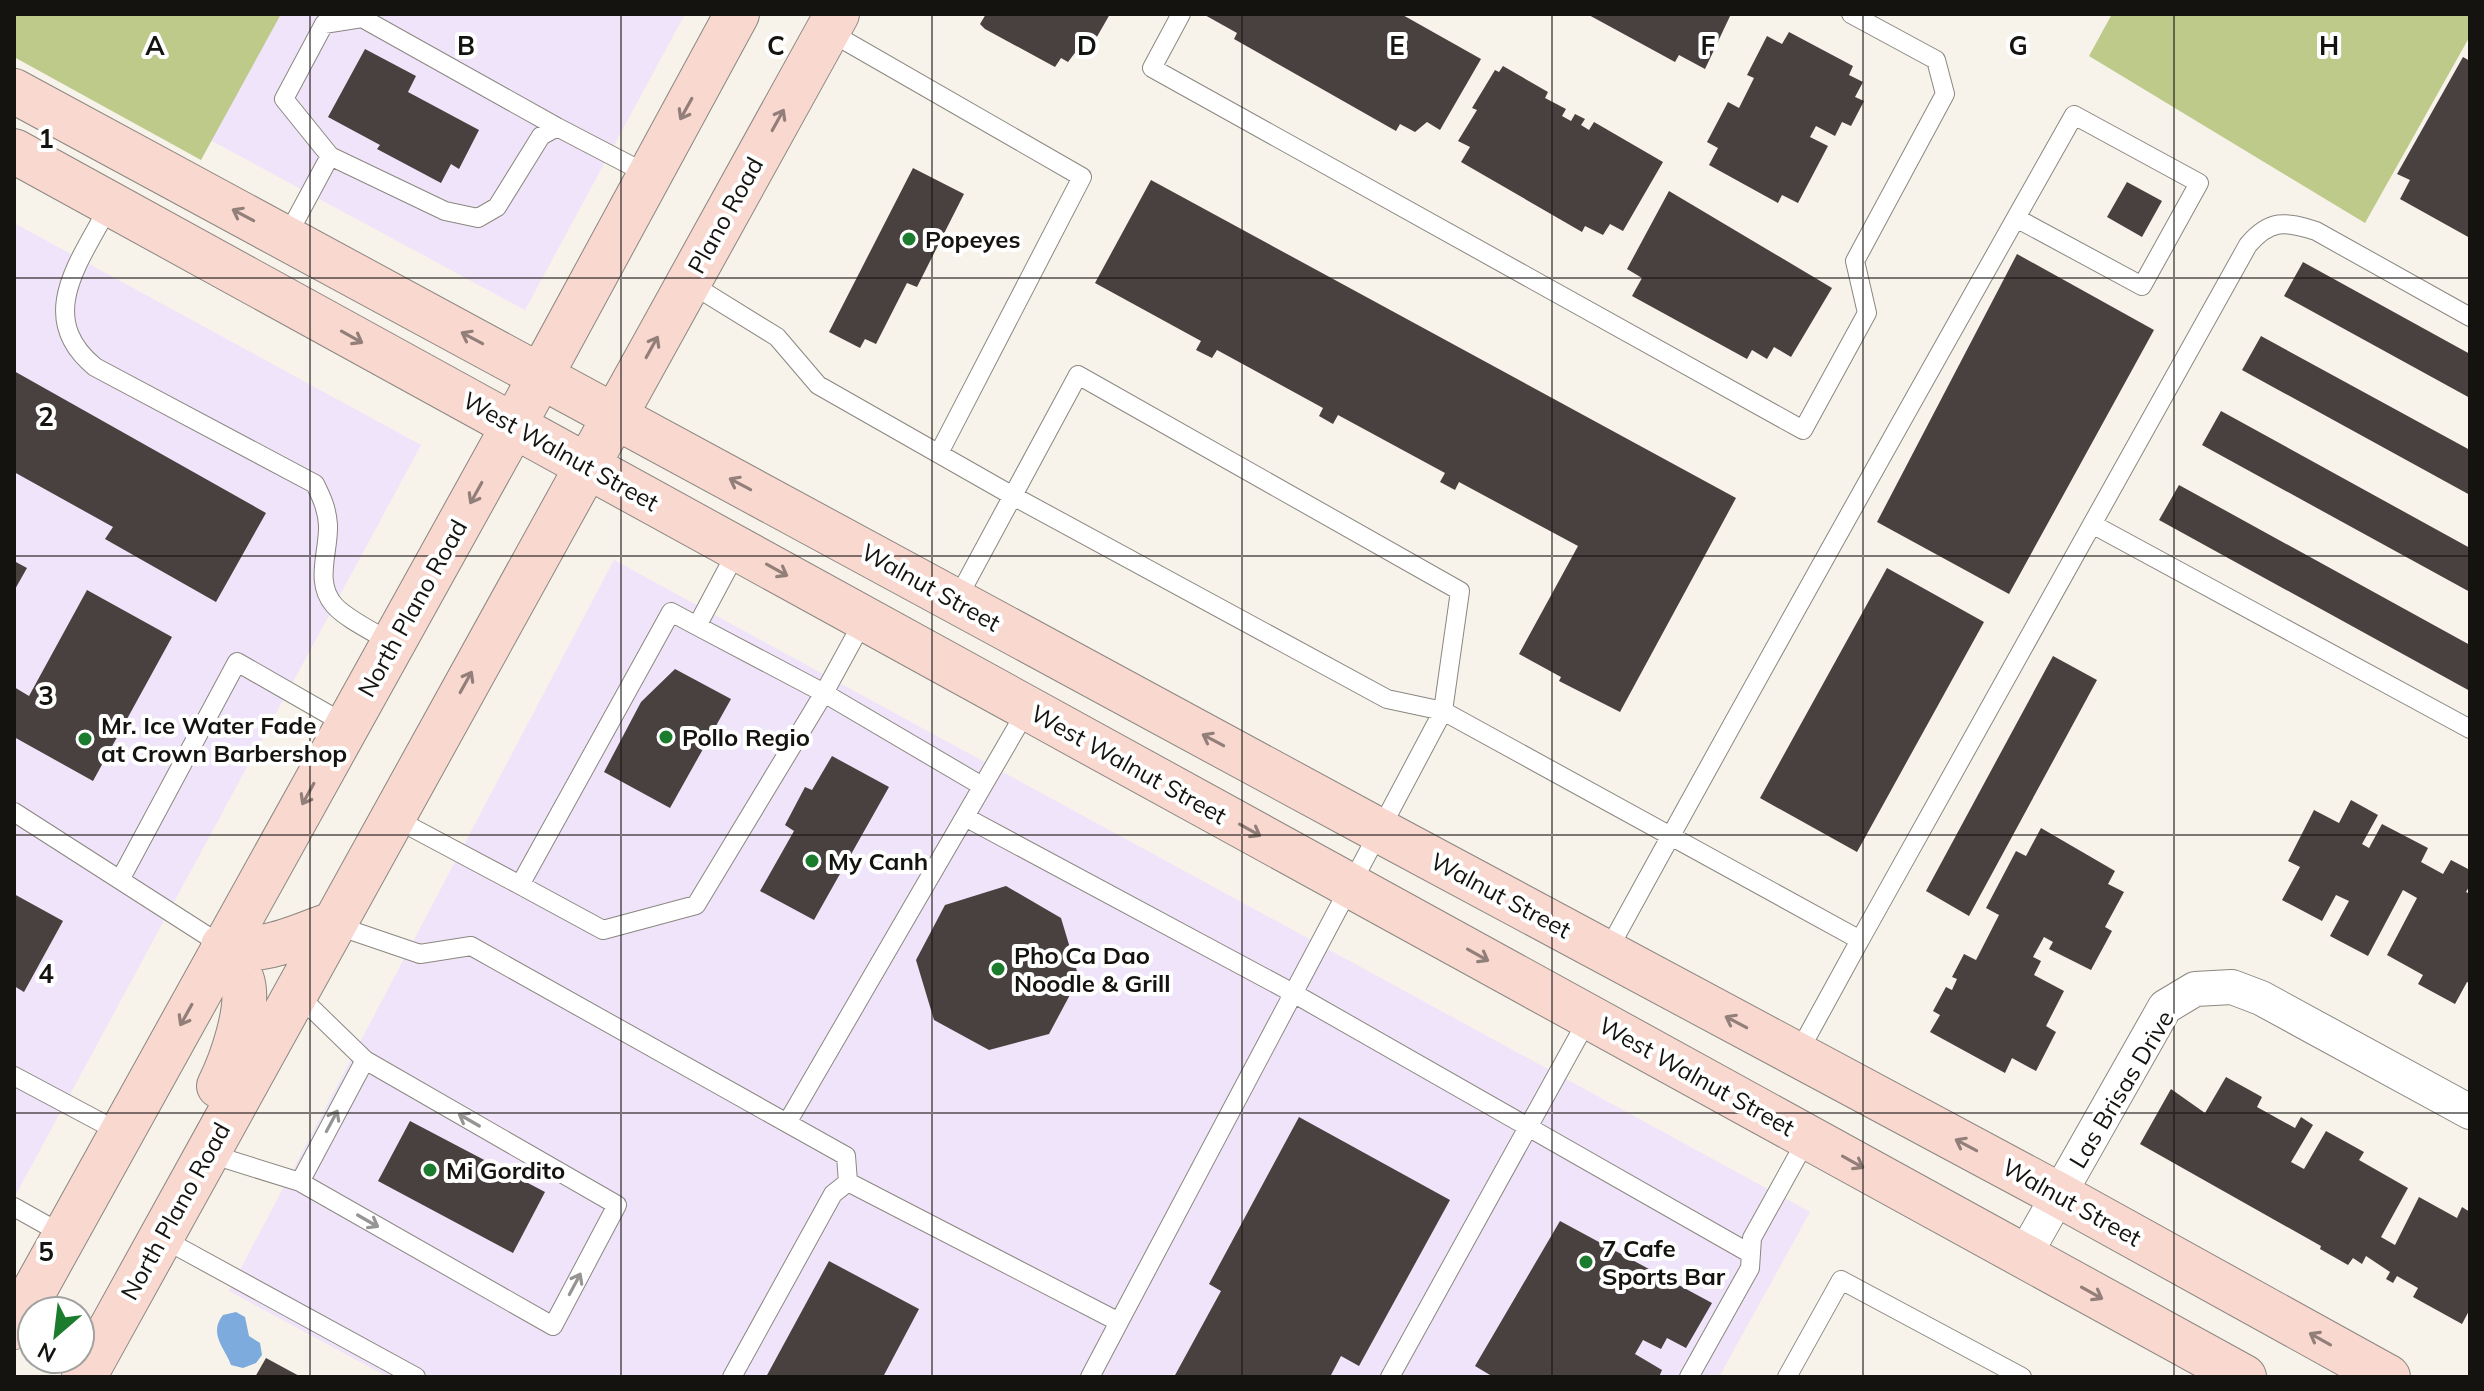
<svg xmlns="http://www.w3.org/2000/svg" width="2484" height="1391" viewBox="0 0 2484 1391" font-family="Mulish,sans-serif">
<rect width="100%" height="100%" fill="#f7f2ea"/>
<!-- commercial -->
<path fill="#efe4f9" d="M14 14H685L525 310 14 34Z
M14 223 421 445 14 1198Z
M614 560 1810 1212 1719 1377H388L229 1291Z"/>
<!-- green -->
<path fill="#beca8a" d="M14 14H281L201 160 14 57Z
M2112 14H2470V36L2365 223 2089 56Z"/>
<!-- water -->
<path fill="#7dabde" d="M236 1312 245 1317 249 1336 260 1343 262 1355 256 1363 243 1368 231 1365C225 1348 208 1334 223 1315Z"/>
<!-- building -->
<path fill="#49413f" d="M986 14H1110L1094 42 1087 37 1068 62 1061 58 1055 67 985 29 980 24Z
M1203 14H1401L1481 59 1440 130 1427 122 1415 132 1400 124 1396 131 1234 39 1237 33Z
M1587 14H1731L1705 69 1679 55 1675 62Z
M1789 32 1853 66 1849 75 1863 82 1855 97 1864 101 1851 126 1842 122 1835 136 1816 126 1810 137 1828 146 1798 203 1782 195 1778 203 1709 165 1718 148 1707 142 1728 102 1739 108 1754 78 1747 75 1767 36 1782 44Z
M365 49 416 76 408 92 479 130 459 169 451 164 441 183 377 149 380 145 328 117Z
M2463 57 2470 61V238L2400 199 2410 180 2397 174Z
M1503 66 1548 92 1545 98 1566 109 1562 116 1571 121 1575 114 1585 119 1581 125 1589 130 1594 122 1663 162 1623 231 1610 224 1603 235 1585 226 1582 232 1461 162 1470 147 1458 141 1477 110 1472 108 1495 70 1499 72Z
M913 168 964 194 917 287 907 283 876 344 865 339 860 348 829 332Z
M1151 180 1736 498 1620 712 1559 681 1561 677 1519 654 1578 546 1459 482 1455 490 1440 482 1445 473 1338 415 1333 424 1319 416 1323 408 1217 350 1212 358 1196 350 1201 341 1095 283Z
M2127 182 2162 201 2142 237 2107 217Z
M1669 191 1832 288 1791 357 1774 347 1767 359 1752 350 1747 359 1632 296 1642 278 1627 269Z
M2017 254 2154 330 2009 594 1877 522Z
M2303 262 2470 354V398L2284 296Z
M2261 336 2470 450V495L2242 370Z
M14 371 266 513 216 602 105 539 113 527 14 472Z
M2221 411 2470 548V592L2202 445Z
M2179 485 2470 645V691L2159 520Z
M14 561 27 568 14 591Z
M1887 568 1984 622 1857 852 1760 798Z
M87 590 172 637 93 781 14 737V687L29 696Z
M2053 656 2097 680 1969 916 1926 891Z
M675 669 731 699 670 808 604 772 641 702Z
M832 756 889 787 814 920 760 891 794 831 785 825 805 787 812 790Z
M2351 800 2378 815 2362 844 2369 848 2382 824 2428 848 2421 862 2443 874 2451 860 2470 870V885L2466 892 2470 894V983L2467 982 2455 1004 2418 984 2423 975 2387 955 2417 898 2403 890 2368 956 2330 936 2349 901 2336 895 2322 921 2282 900 2300 867 2288 861 2314 810 2339 823Z
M2041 828 2115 871 2108 884 2124 892 2105 927 2112 931 2091 970 2049 949 2053 942 2044 937 2033 957 2041 961 2034 975 2064 991 2046 1026 2056 1032 2036 1071 2012 1058 2005 1073 1930 1032 1940 1015 1933 1011 1946 987 1952 990 1957 979 1952 977 1964 954 1976 960 1999 915 1986 908 2016 851 2026 856Z
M1006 886 1061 918 1079 978 1049 1034 989 1050 934 1020 916 960 945 905Z
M14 894 63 921 24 992 14 986Z
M2226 1077 2262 1097 2257 1107 2295 1128 2301 1117 2313 1125 2291 1162 2304 1169 2326 1131 2364 1152 2359 1160 2408 1188 2381 1237 2395 1245 2419 1197 2457 1218 2462 1207 2470 1212V1309L2462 1324 2413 1297 2418 1288 2397 1276 2393 1283 2386 1279 2390 1272 2366 1256 2362 1264 2353 1258 2348 1265 2320 1249 2321 1246 2140 1144 2171 1089 2205 1113Z
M1299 1117 1450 1200 1359 1366 1341 1356 1330 1377H1174L1221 1291 1209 1284Z
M410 1121 545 1192 513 1253 378 1181Z
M1560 1221 1712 1303 1686 1348 1667 1338 1661 1349 1643 1340 1635 1354 1662 1370 1659 1377H1489L1490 1375 1475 1366Z
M829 1261 919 1309 883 1377H766Z
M266 1358 301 1377H255Z"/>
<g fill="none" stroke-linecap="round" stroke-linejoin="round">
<defs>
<path id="lane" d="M1181 14 1152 68 1803 430 1867 313 1855 261 1945 94 1936 60 1851 14
M828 31 1082 177 939 453
M557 127 362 18 324 24 284 99 330 156 445 211 478 218 497 207 541 136 557 127 649 175
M110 204C82 259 33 316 95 367L315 484C322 498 327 509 328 525 329 552 314 582 334 605 346 619 376 633 392 643
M286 238 330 156
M688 282 777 337 818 385 1013 496 1387 699 1443 711 1860 940 1797 1055
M2092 524 2470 729
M697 626 824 693 865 618
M14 812 223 946
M965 817 1293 993 1751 1254
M394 818 520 885 671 612 697 626 738 549
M120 880 237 662 347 725
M520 885 603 930 696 905 824 693 982 786
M332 924 420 954 471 946 846 1156 848 1182 1119 1322 1443 711 1460 591 1078 375 956 601
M1860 940 2248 245C2270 219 2285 221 2316 231L2470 317
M1607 952C1760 672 1917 393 2074 115L2199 183 2142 286 2016 218
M14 1076 121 1133
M787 1123 1028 708
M207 1153 300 1182 553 1326 617 1205 365 1060 295 992
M300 1182 365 1060
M14 1207 64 1235
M160 1237 416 1377
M732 1377 833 1194 848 1182
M1090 1377 1119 1322
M1390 1377 1589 1017
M1689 1377 1750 1268 1752 1238 1808 1137
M1787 1377 1841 1280 2022 1377"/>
<path id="street" d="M2024 1256 2165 1007 2195 989 2232 987 2261 998 2470 1112"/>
<path id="secondary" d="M14 91 1369 825 2059 1195 2388 1377
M14 151 2244 1377
M223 946C261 955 297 937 332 924
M219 1086C231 1062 251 1007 242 980 238 969 229 957 223 946
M14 1327 514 425 737 14
M84 1377 837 14"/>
</defs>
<!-- lane casing -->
<use href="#lane" stroke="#8b8780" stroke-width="20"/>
<!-- street casing -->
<use href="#street" stroke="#8b8780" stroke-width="36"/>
<!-- secondary casing -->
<use href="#secondary" stroke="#8b8780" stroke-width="46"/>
<!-- lane -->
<use href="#lane" stroke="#fff" stroke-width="18"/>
<!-- street -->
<use href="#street" stroke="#fff" stroke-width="34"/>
<!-- secondary -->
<use href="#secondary" stroke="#f8d8cf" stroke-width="44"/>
</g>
<!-- one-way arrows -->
<defs><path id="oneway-shaft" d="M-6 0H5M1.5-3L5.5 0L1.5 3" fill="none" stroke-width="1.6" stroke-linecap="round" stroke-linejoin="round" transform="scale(2)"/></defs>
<g stroke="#927f79">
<use href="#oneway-shaft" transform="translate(686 109) rotate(119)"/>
<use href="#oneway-shaft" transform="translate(778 120) rotate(-61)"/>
<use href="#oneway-shaft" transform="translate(243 215) rotate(-152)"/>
<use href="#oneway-shaft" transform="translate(352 337) rotate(29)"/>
<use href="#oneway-shaft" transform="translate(472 338) rotate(-152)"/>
<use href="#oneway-shaft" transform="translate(652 347) rotate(-61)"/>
<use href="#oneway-shaft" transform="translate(740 484) rotate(-152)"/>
<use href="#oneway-shaft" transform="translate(476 493) rotate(119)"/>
<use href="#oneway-shaft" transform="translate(777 570) rotate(29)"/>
<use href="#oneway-shaft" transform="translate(466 682) rotate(-61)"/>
<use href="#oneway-shaft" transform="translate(1213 740) rotate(-152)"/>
<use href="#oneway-shaft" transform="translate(308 794) rotate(119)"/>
<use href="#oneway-shaft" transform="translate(1250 830) rotate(29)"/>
<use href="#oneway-shaft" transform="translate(1478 955) rotate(29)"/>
<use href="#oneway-shaft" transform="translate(186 1015) rotate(119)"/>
<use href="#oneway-shaft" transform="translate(1736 1022) rotate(-152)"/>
<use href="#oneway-shaft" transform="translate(1966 1145) rotate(-152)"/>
<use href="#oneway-shaft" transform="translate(1853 1162) rotate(29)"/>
<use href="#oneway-shaft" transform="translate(2092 1293) rotate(29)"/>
<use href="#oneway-shaft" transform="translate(2320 1339) rotate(-151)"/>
</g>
<g stroke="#969593">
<use href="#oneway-shaft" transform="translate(469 1120) rotate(-150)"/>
<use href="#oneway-shaft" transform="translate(332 1121) rotate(-62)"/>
<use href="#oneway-shaft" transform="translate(368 1221) rotate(30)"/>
<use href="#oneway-shaft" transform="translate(575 1284) rotate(-62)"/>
</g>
<!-- grid -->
<path fill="none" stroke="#151310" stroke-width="2" stroke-opacity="0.55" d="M310 14V1377M621 14V1377M932 14V1377M1242 14V1377M1552 14V1377M1863 14V1377M2174 14V1377M14 278H2470M14 556H2470M14 835H2470M14 1113H2470"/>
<!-- markers -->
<g fill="#1c7c2d" stroke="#fff" stroke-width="3">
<circle cx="909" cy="239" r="8"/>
<circle cx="666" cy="737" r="8"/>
<circle cx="85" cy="739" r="8"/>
<circle cx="812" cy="861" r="8"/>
<circle cx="998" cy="969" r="8"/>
<circle cx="430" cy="1170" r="8"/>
<circle cx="1586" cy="1262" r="8"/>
</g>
<g text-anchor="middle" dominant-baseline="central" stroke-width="8" stroke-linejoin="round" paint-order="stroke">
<!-- street labels -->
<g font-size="24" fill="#151310" stroke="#fff">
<text transform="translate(725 215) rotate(-61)">Plano Road</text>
<text transform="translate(561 451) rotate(29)">West Walnut Street</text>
<text transform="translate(931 587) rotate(29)">Walnut Street</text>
<text transform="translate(412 608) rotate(-61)">North Plano Road</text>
<text transform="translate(1129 764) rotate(29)">West Walnut Street</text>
<text transform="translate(1501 895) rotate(28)">Walnut Street</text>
<text transform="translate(1697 1076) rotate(29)">West Walnut Street</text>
<text transform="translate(2121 1089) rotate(-59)">Las Brisas Drive</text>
<text transform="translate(2072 1202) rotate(29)">Walnut Street</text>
<text transform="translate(175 1211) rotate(-61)">North Plano Road</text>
</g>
<!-- poi labels -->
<g font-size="24" font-weight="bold" fill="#151310" stroke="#fff" text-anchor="start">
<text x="925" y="239">Popeyes</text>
<text x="101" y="725">Mr. Ice Water Fade<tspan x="101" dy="28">at Crown Barbershop</tspan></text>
<text x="682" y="737">Pollo Regio</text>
<text x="828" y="861">My Canh</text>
<text x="1014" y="955">Pho Ca Dao<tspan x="1014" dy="28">Noodle &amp; Grill</tspan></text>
<text x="446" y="1170">Mi Gordito</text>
<text x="1602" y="1248">7 Cafe<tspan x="1602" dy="28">Sports Bar</tspan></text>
</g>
</g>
<g font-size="26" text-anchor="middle" font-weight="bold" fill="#151310" stroke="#fff" stroke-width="8" stroke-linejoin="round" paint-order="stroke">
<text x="155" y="55">A</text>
<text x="466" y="55">B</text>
<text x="776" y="55">C</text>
<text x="1087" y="55">D</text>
<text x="1397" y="55">E</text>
<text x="1708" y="55">F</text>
<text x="2018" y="55">G</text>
<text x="2329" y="55">H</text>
<text x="46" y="148">1</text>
<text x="46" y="426">2</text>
<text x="46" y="705">3</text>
<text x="46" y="983">4</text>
<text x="46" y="1261">5</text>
</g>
<!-- border -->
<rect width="2484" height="1391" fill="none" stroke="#151310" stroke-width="32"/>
<!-- north arrow -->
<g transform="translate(56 1335) rotate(208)"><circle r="38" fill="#ffffff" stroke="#a1a19f" stroke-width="2"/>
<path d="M0-6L14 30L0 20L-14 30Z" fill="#1c7c2d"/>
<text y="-12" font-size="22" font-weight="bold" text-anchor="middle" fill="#151310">N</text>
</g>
</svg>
